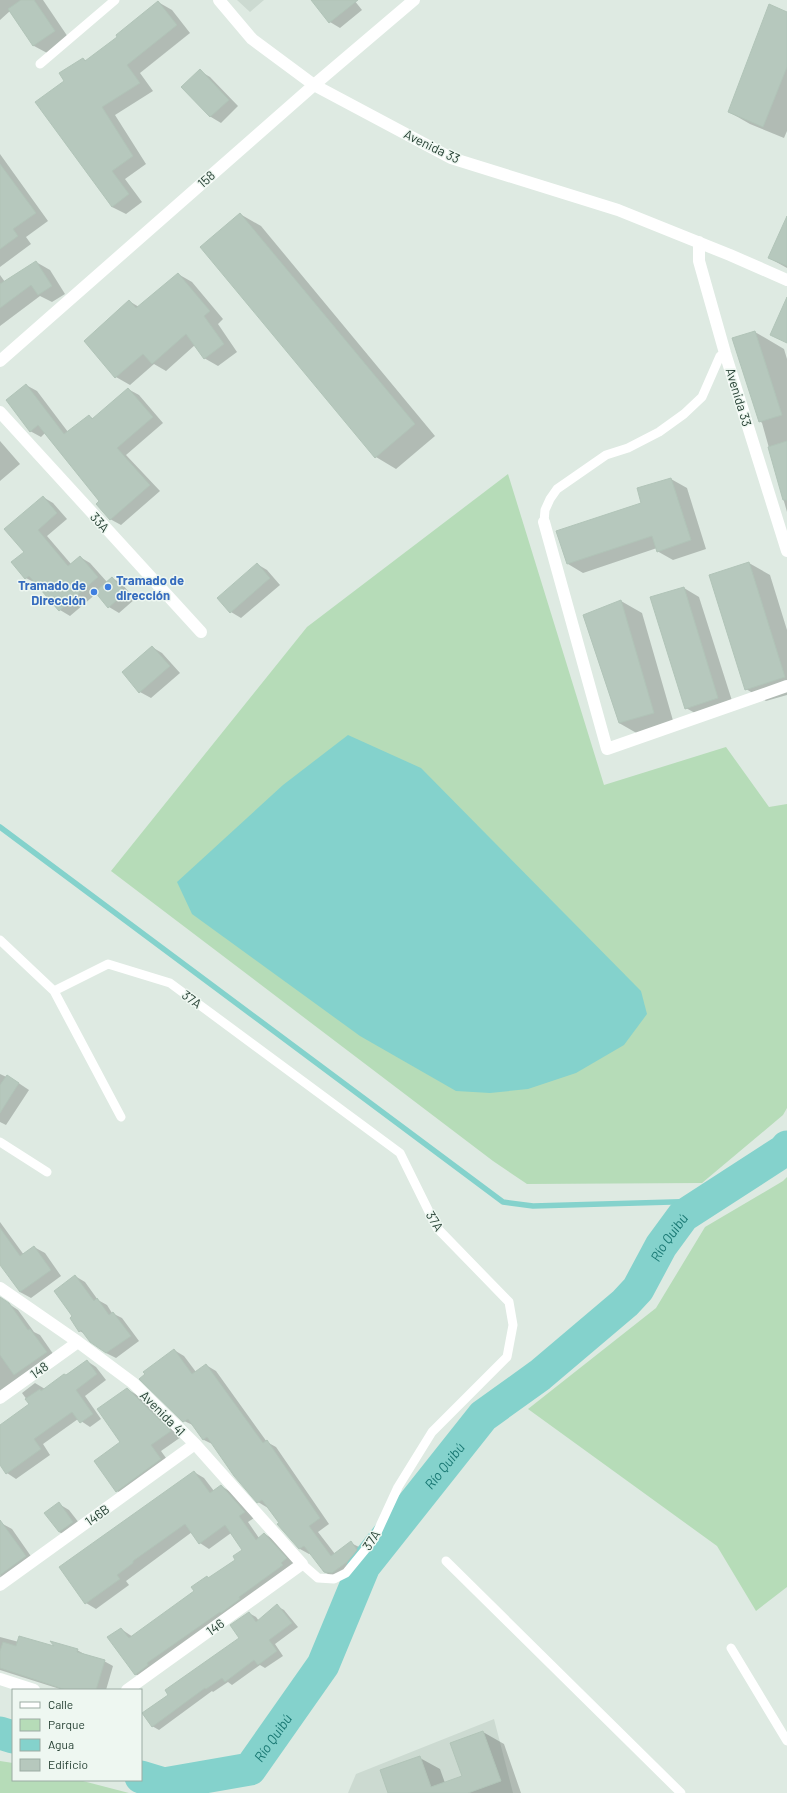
<svg xmlns="http://www.w3.org/2000/svg" width="787" height="1793" viewBox="0 0 787 1793" font-family="Barlow,sans-serif">
<rect width="100%" height="100%" fill="#deeae2"/>
<!-- built -->
<path fill="#ccdad1" d="M237 0H264L250 12Z
M494 1719 513 1793H348L356 1774Z"/>
<!-- green -->
<path fill="#b6dcb8" d="M508 474 604 785 726 747 769 807 787 804V1108L783 1115 702 1183 527 1184 493 1161 111 871 307 627Z
M787 1177V1587L756 1611 717 1546 528 1409 656 1308 705 1227 783 1181Z
M0 1761 13 1763V1780H79L129 1793H0Z"/>
<!-- water -->
<path fill="#84d2cc" d="M348 735 421 768 641 991 647 1014 624 1045 576 1073 528 1089 490 1093 456 1091 360 1036 192 914 177 882 283 785Z"/>
<!-- shadow -->
<path fill="#0003" d="M0 0H43L70 40 49 54 34 46 10 11 0 20Z
M312 0H354L362 10 340 28 330 22Z
M158 2 172 10 190 33 140 73 153 91 115 115 146 164 125 179 142 202 126 214 112 207 65 81 83 59 87 61 119 37Z
M787 13V131L784 138 750 124 729 112Z
M200 71 210 77 238 106 221 123 211 117 183 87Z
M0 154 48 221 26 237 31 244 0 267Z
M240 214 261 226 435 436 396 469 376 457Z
M787 241V268L769 258Z
M36 262 50 270 65 294 52 302 40 296 0 326V275L5 282Z
M178 274 192 282 223 319 218 324 237 352 218 366 204 358 195 345 166 371 154 364 130 385 116 377 85 341 129 301 139 307Z
M755 332 784 349 787 359V512L762 423 760 421Z
M26 385 37 391 68 432 89 416 94 419 128 389 139 395 163 423 126 455 160 491 121 525 110 519 101 502 45 433 41 437 30 431Z
M0 441 20 464 0 481Z
M671 479 687 488 706 549 673 560 657 551V548L583 573 568 564Z
M43 497 53 503 67 519 47 536 71 564 80 557 90 563 107 582 112 578 122 584 135 599 119 613 109 607 97 593 70 616 60 610 37 584 26 578 25 552Z
M749 563 770 575 787 630V695L766 701 746 689Z
M257 564 267 570 280 585 241 618 231 612Z
M684 588 699 597 734 707 702 717 686 708Z
M621 601 642 613 674 724 640 735 619 723Z
M152 647 162 653 180 673 151 698 140 692 123 672Z
M0 1074 17 1082 29 1090 6 1125 0 1122Z
M0 1222 24 1255 34 1247 45 1253 61 1276 31 1298 20 1292 0 1262Z
M75 1276 85 1282 98 1300 107 1305 112 1313 122 1318 139 1341 116 1358 106 1353 86 1334 79 1331 74 1317Z
M9 1304 18 1310 34 1332 40 1335 56 1358 0 1401V1310Z
M174 1350 184 1356 196 1372 206 1365 216 1371 267 1442 276 1447 329 1524 318 1532 335 1554 351 1543 361 1548 366 1556 357 1567 342 1578 334 1577 324 1572 311 1553 309 1554 300 1549 278 1524 280 1523 268 1508 258 1502 214 1445 204 1440 195 1426 184 1421Z
M87 1361 96 1367 106 1380 85 1396 101 1419 90 1427 78 1419 43 1444 50 1455 16 1479 7 1473 0 1464V1429L30 1404 22 1393 35 1383 45 1389Z
M127 1389 137 1395 181 1437 161 1451 171 1465 128 1497 117 1491Z
M194 1472 204 1478 214 1491 221 1486 231 1492 254 1518 248 1522 259 1538 265 1534 274 1540 296 1564 145 1680 135 1674 121 1629 133 1637 237 1560 243 1550 231 1533 209 1549 200 1543 192 1532 126 1581 129 1585 96 1609 86 1603Z
M59 1504 69 1510 83 1528 70 1538 59 1532Z
M1 1523 12 1529 35 1562 0 1588Z
M277 1606 284 1610 298 1627 275 1644 283 1656 265 1668 260 1665 232 1685 228 1682 213 1692 212 1691 159 1730 152 1726 170 1695 240 1639 249 1613 256 1617 259 1621Z
M0 1637 19 1642 77 1650 86 1655 104 1661 113 1666 106 1690H63L0 1670Z
M483 1732 504 1744 521 1793H389L420 1758 440 1769 445 1783 463 1777Z"/>
<g fill="none" stroke-linecap="round" stroke-linejoin="round">
<!-- stream -->
<path stroke="#84d2cc" stroke-width="5.5" d="M0 827 503 1202 533 1206 707 1201"/>
<!-- river -->
<g stroke="#84d2cc" stroke-width="33">
<path d="M0 1733 13 1737"/>
<path id="s1" d="M141 1777 164 1784 250 1769 323 1665 364 1566 483 1416 540 1375 625 1303 638 1289 661 1246 683 1216 785 1150 787 1147"/>
</g>
</g>
<!-- building -->
<path fill="#b6c8bd" stroke="#b1c4b8" d="M21 0H34L55 31 33 46 8 9Z
M311 0H358L329 23Z
M158 1 177 25 127 65 140 83 102 107 133 156 112 171 129 194 112 207 35 102 64 81 59 73 83 58 85 61 117 37 116 35Z
M769 4 787 12V67L763 127 728 112Z
M200 69 229 100 210 117 181 87Z
M0 164 36 213 13 229 18 236 0 249Z
M240 213 415 424 375 458 200 247Z
M787 216V266L768 258Z
M36 261 52 286 38 295 31 285 0 308V284Z
M178 273 210 311 204 316 224 344 204 359 186 334 152 364 143 354 115 378 84 341 129 300 136 308Z
M787 297V343L770 335Z
M755 331 782 415 759 422 732 338Z
M26 384 64 434 89 415 92 419 128 388 153 417 117 448 150 485 110 520 96 504 99 501 38 425 30 432 6 400Z
M787 441V500H783L768 447Z
M671 478 691 540 657 552 652 536 567 564 556 531 641 503 637 488Z
M43 496 57 513 38 530 68 566 80 556 98 577 59 611 29 576 25 579 11 562 24 552 4 529Z
M749 562 785 677 745 690 709 575Z
M257 563 270 578 230 613 217 598Z
M112 577 125 593 108 608 95 592Z
M684 587 718 698 685 709 650 597Z
M621 600 654 713 619 723 583 615Z
M152 646 170 666 139 693 122 672Z
M7 1075 19 1083 0 1113V1085Z
M0 1228 20 1256 34 1246 51 1270 20 1292 0 1265Z
M75 1275 94 1301 97 1298 109 1315 113 1312 131 1336 106 1353 90 1342 81 1330 79 1332 70 1318 72 1316 54 1291Z
M0 1297 9 1303 28 1330 30 1329 47 1352 14 1375 0 1355Z
M174 1349 192 1374 206 1364 263 1443 267 1440 320 1518 309 1526 331 1556 351 1541 357 1550 347 1562 332 1573 324 1572 304 1546 299 1549 277 1524 279 1523 262 1500 257 1503 234 1476 207 1437 203 1440 188 1419 183 1422 139 1379 145 1374 143 1372Z
M87 1360 97 1374 76 1390 93 1414 80 1423 72 1412 34 1439 41 1449 6 1474 0 1465V1425L29 1404 25 1399 40 1389 41 1391 64 1374 66 1375Z
M127 1388 171 1431 151 1445 161 1459 116 1492 94 1461 120 1442 97 1409Z
M194 1471 210 1493 221 1485 245 1512 239 1516 256 1540 264 1533 287 1558 281 1563 283 1565 239 1597 240 1599 221 1613 220 1612 147 1663 148 1665 135 1675 107 1637 121 1628 129 1638 194 1591 191 1587 207 1576 208 1578 235 1560 233 1556 242 1550 225 1525 199 1544 185 1524 133 1561V1563L117 1575 120 1579 85 1604 59 1567Z
M59 1502 73 1522 59 1532 44 1513Z
M0 1520 26 1556 0 1575Z
M277 1604 292 1623 269 1640 277 1651 258 1665 254 1660 225 1682 222 1678 206 1689 205 1688 152 1727 142 1713 168 1695 165 1690 239 1638 230 1625 249 1612 256 1622Z
M19 1636 54 1646 50 1641 78 1649 77 1652 105 1660 96 1690H66L0 1668V1651L3 1642 16 1646Z
M483 1731 501 1781 468 1793H388L380 1770 420 1756 431 1787 462 1776 450 1743Z"/>
<g fill="none" stroke-linecap="round" stroke-linejoin="round">
<!-- service -->
<path stroke="#fff" stroke-width="9" d="M40 64 115 0
M544 522 545 510 550 499 557 489 606 455 628 448 659 432 684 414 702 397 720 356 725 353
M0 940 54 991 121 1117
M54 991 108 964 170 983 400 1153 437 1228 509 1302 513 1325 507 1357 432 1432 398 1487 374 1539 346 1573 334 1579 318 1578 302 1564
M0 1142 47 1172
M446 1561 681 1793
M731 1648 787 1741"/>
<!-- minor -->
<path stroke="#fff" stroke-width="12" d="M219 0 252 39 314 85 451 158 618 210 730 255 787 280
M699 242V261L725 353 787 551
M0 412 201 632
M544 522 607 749 787 686
M0 1288 78 1342 133 1383 195 1444 302 1564 127 1690
M0 1398 78 1342
M0 1585 195 1444
M0 1679 34 1690"/>
<!-- tertiary -->
<path stroke="#fff" stroke-width="12" d="M0 361 314 85 414 0"/>
</g>
<!-- markers -->
<g fill="#3f7fe0" stroke="#eef7f1" stroke-width="1.5">
<circle cx="108" cy="587" r="4"/>
<circle cx="94" cy="592" r="4"/>
</g>
<g text-anchor="middle" dominant-baseline="central" stroke-width="3" stroke-linejoin="round" paint-order="stroke">
<!-- street labels -->
<g font-size="13" fill="#1f3a2d" stroke="#eef7f1">
<text transform="translate(432 146) rotate(26)">Avenida 33</text>
<text transform="translate(206 179) rotate(-41)">158</text>
<text transform="translate(739 397) rotate(73)">Avenida 33</text>
<text transform="translate(100 522) rotate(48)">33A</text>
<text transform="translate(192 999) rotate(36)">37A</text>
<text transform="translate(435 1221) rotate(58)">37A</text>
<text transform="translate(39 1370) rotate(-36)">148</text>
<text transform="translate(163 1413) rotate(45)">Avenida 41</text>
<text transform="translate(97 1515) rotate(-36)">146B</text>
<text transform="translate(371 1540) rotate(-57)">37A</text>
<text transform="translate(215 1627) rotate(-36)">146</text>
</g>
<!-- shop labels -->
<g font-size="13" font-weight="bold" fill="#366cbe" stroke="#eef7f1" text-anchor="start">
<text x="116" y="580">Tramado de<tspan x="116" dy="15">dirección</tspan></text>
<text x="86" y="585" text-anchor="end">Tramado de<tspan x="86" dy="15">Dirección</tspan></text>
</g>
<!-- water labels -->
<g font-size="14" font-style="italic" fill="#187772" stroke="#eef7f1">
<text stroke="none"><textPath href="#s1" startOffset="798">Río Quibú</textPath></text>
<text stroke="none"><textPath href="#s1" startOffset="474">Río Quibú</textPath></text>
<text stroke="none"><textPath href="#s1" startOffset="150">Río Quibú</textPath></text>
</g>
</g>
<!-- legend -->
<rect x="12" y="1689" width="130" height="92" fill="#eef7f1" stroke="#9baba3"/>
<rect x="20" y="1702" width="20" height="6" fill="#ffffff" stroke="#9baba3"/>
<text x="48" y="1709" font-size="12" fill="#1f3a2d">Calle</text>
<rect x="20" y="1719" width="20" height="12" fill="#b6dcb8" stroke="#9baba3"/>
<text x="48" y="1729" font-size="12" fill="#1f3a2d">Parque</text>
<rect x="20" y="1739" width="20" height="12" fill="#84d2cc" stroke="#9baba3"/>
<text x="48" y="1749" font-size="12" fill="#1f3a2d">Agua</text>
<rect x="20" y="1759" width="20" height="12" fill="#b6c8bd" stroke="#9baba3"/>
<text x="48" y="1769" font-size="12" fill="#1f3a2d">Edificio</text>
</svg>
